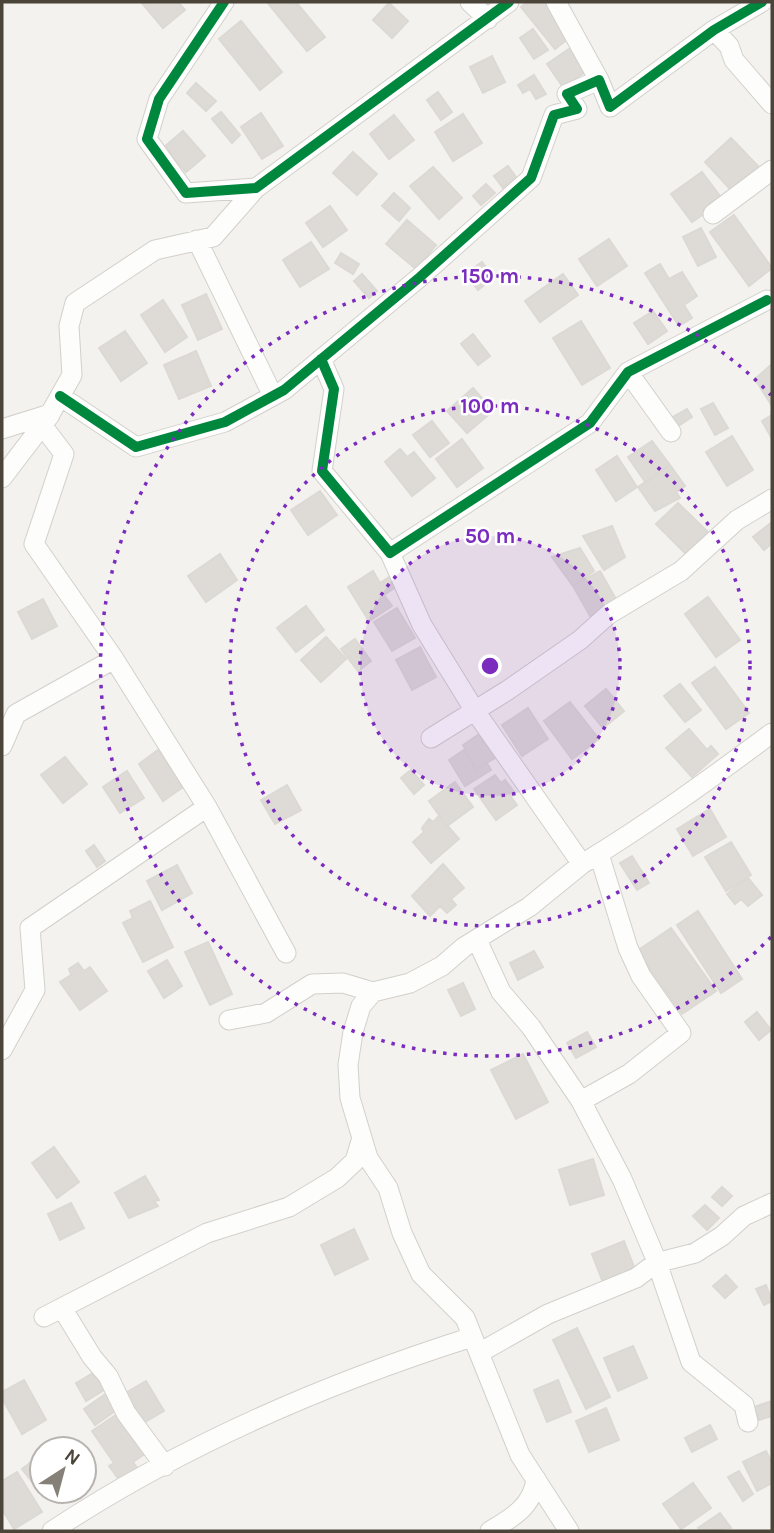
<svg xmlns="http://www.w3.org/2000/svg" width="774" height="1533" viewBox="0 0 774 1533" font-family="Karla,sans-serif">
<rect width="100%" height="100%" fill="#f4f2ee"/>
<!-- building -->
<path fill="#dedbd6" stroke="#dcd9d4" stroke-width="2" d="M141 2H178L185 10 163 28Z
M267 2H296L325 37 307 51Z
M528 2H549L574 34 555 49 521 7Z
M389 3 408 21 392 38 373 20Z
M241 21 282 72 260 90 219 39Z
M533 29 548 50 534 59 520 38Z
M572 47 588 70 563 87 547 64Z
M492 56 505 82 483 93 470 67Z
M534 75 546 94 536 99 530 89 523 93 518 85Z
M196 83 216 101 206 111 187 93Z
M438 92 452 112 441 120 427 100Z
M221 112 240 135 232 143 212 119Z
M261 113 283 146 262 159 241 127Z
M463 114 482 143 453 161 435 132Z
M394 115 414 140 389 159 370 134Z
M183 131 205 156 186 172 164 147Z
M731 138 758 166 731 190 705 162Z
M353 152 377 174 357 195 333 173Z
M508 166 516 177 503 188 494 176Z
M433 167 462 198 439 219 410 186Z
M702 172 723 200 692 222 671 194Z
M486 184 495 193 481 205 473 196Z
M394 193 410 208 399 221 382 206Z
M330 206 347 230 323 247 306 223Z
M734 215 772 268 749 286 710 232Z
M407 220 436 245 416 269 386 244Z
M701 228 716 257 698 266 683 237Z
M609 239 627 266 597 286 579 259Z
M311 242 329 269 300 287 283 260Z
M341 253 359 264 353 274 335 263Z
M482 262 494 277 478 290 466 274Z
M660 264 669 279 682 272 697 296 684 305 692 318 679 326 645 273Z
M362 274 377 291 369 298 354 281Z
M563 274 578 295 540 322 525 301Z
M206 294 222 329 198 340 182 305Z
M163 300 187 337 165 352 141 315Z
M653 311 667 331 648 344 634 323Z
M581 321 610 368 582 385 553 338Z
M125 331 147 363 121 381 99 348Z
M473 334 490 356 478 365 461 344Z
M196 351 211 386 179 399 164 365Z
M772 364V406L755 379Z
M473 388 493 411 467 433 447 411Z
M713 403 728 428 715 435 701 409Z
M687 409 692 417 678 426 673 417Z
M772 415V439L762 421Z
M432 421 449 443 430 457 413 435Z
M732 436 753 470 727 486 706 452Z
M462 439 483 468 457 487 436 459Z
M652 441 670 465 646 483 628 457Z
M400 449 407 457 414 452 435 478 412 496 385 462Z
M617 456 637 487 616 501 596 470Z
M670 465 685 486 676 492 680 498 655 511 638 487Z
M320 491 337 515 308 535 291 510Z
M678 503 709 533 687 555 656 524Z
M772 522V543L764 550 753 537Z
M612 526 625 557 604 570 583 536Z
M580 548 594 571 573 586 552 557Z
M220 554 237 580 206 602 188 576Z
M373 571 380 583 389 577 396 587 384 595 392 606 369 621 348 587Z
M600 571 617 601 590 616 573 586Z
M708 597 740 640 716 657 685 614Z
M43 599 57 626 32 639 18 612Z
M306 606 324 630 296 652 277 628Z
M397 608 415 638 392 651 374 622Z
M326 637 346 659 321 682 301 660Z
M355 639 371 661 358 671 341 649Z
M420 647 436 677 412 690 396 660Z
M715 667 749 713 726 729 692 683Z
M680 684 701 710 685 722 664 696Z
M606 689 624 711 603 728 585 706Z
M570 702 599 739 572 759 544 721Z
M528 708 548 739 522 756 502 725Z
M689 729 707 750 711 746 718 754 692 777 666 748Z
M481 733 497 757 476 769 463 745Z
M158 750 183 787 163 801 139 764Z
M464 750 476 769 487 763 491 770 465 786 449 760Z
M65 757 87 784 63 803 41 775Z
M411 770 424 785 414 794 401 778Z
M127 771 144 798 120 813 103 787Z
M495 775 501 783 505 780 514 792 511 797 517 805 496 820 474 789Z
M455 782 473 807 447 826 429 801Z
M287 785 301 810 275 824 261 800Z
M710 809 726 837 693 856 677 829Z
M439 816 459 839 431 863 413 842 424 832 422 828 429 819 433 822Z
M731 842 751 875 726 891 705 857Z
M94 845 105 861 97 867 86 851Z
M632 856 649 883 637 890 620 863Z
M443 864 464 888 451 899 456 905 447 913 440 906 430 916 412 896Z
M177 865 192 893 162 910 147 881Z
M748 878 762 895 748 906 741 899 735 904 727 894Z
M150 901 173 947 143 962 123 923 133 918 130 911Z
M698 911 742 979 721 993 677 925Z
M671 928 716 991 682 1014 637 951Z
M208 942 232 994 210 1005 185 952Z
M534 951 543 967 518 980 510 963Z
M167 960 182 986 164 998 148 971Z
M78 963 84 971 90 967 107 991 80 1010 60 982 71 975 69 969Z
M463 983 475 1009 461 1016 448 990Z
M757 1012 771 1030 759 1040 745 1022Z
M587 1032 596 1047 576 1058 567 1043Z
M523 1054 548 1102 516 1119 491 1070Z
M54 1147 79 1182 57 1198 32 1163Z
M593 1159 604 1195 570 1205 559 1170Z
M145 1176 159 1200 154 1201 158 1206 129 1218 115 1193Z
M722 1187 732 1196 722 1206 712 1197Z
M71 1203 84 1228 60 1240 48 1214Z
M705 1205 719 1218 707 1230 693 1216Z
M354 1229 368 1259 335 1275 321 1245Z
M624 1241 636 1272 604 1285 592 1254Z
M726 1275 737 1287 725 1298 713 1286Z
M766 1285 772 1301 764 1305 756 1289Z
M577 1328 610 1397 586 1409 553 1340Z
M633 1346 647 1378 618 1391 604 1358Z
M98 1370 109 1387 86 1401 76 1383Z
M24 1380 46 1420 22 1434 2 1398V1392Z
M558 1380 571 1412 547 1422 534 1390Z
M146 1381 164 1411 140 1425 122 1395Z
M107 1393 118 1409 95 1425 84 1409Z
M772 1401V1416L759 1420 754 1407Z
M606 1408 619 1440 589 1452 576 1421Z
M119 1413 146 1453 133 1462 138 1469 120 1481 109 1466 114 1463 92 1431Z
M710 1425 717 1439 692 1452 685 1438Z
M766 1451 772 1463V1483L757 1491 743 1462Z
M42 1454V1491H49L43 1496 22 1469Z
M739 1471 753 1494 743 1501 728 1477Z
M17 1472 42 1512 14 1529 2 1509V1481Z
M693 1483 711 1508 681 1529 663 1504Z
M720 1513 731 1528 700 1531 698 1528Z"/>
<g fill="none" stroke-linecap="round" stroke-linejoin="round">
<defs>
<path id="minor" d="M224 2 159 99 147 139 186 193 256 188 509 2
M470 2 488 19
M556 2 599 80
M714 30 729 46 734 60 772 104
M713 214 772 170
M197 240 273 396
M321 359 334 389 322 471 390 553 590 423 628 372 767 300
M628 372 671 432
M60 396 136 447 225 422 284 390 420 277 531 178 554 115 577 109 567 94 599 80 610 107 714 30 762 2
M2 429 50 414 72 375 69 326 75 303 155 250 213 237 256 188
M2 478 50 415
M390 553 422 625 475 711 582 864C648 824 710 779 772 733
M114 659 207 807 286 953
M431 738 508 690 580 640 609 614 681 571 737 520 772 499
M2 746 16 714 114 659 34 544 64 454 42 425
M477 940 501 992 531 1027 581 1101 629 1074 681 1033 641 976 628 948 599 854
M373 992 361 1006 353 1032 348 1065 350 1098 368 1158 388 1188 402 1233 421 1274 465 1318 520 1455 569 1531
M229 1020 266 1013 312 984 343 983 373 992 410 983 442 966 464 947 529 907 582 864
M2 1050 35 990 30 928 207 807
M581 1101 622 1179 655 1257 691 1362 744 1405 748 1422
M62 1308 92 1357 108 1376 126 1413 165 1466
M44 1317 207 1233 289 1207 337 1178 355 1161 361 1141
M479 1353 548 1314 636 1278 656 1263 695 1253 722 1236 744 1216 772 1203
M52 1531C179 1447 327 1383 472 1337
M490 1531C512 1518 533 1506 536 1479"/>
</defs>
<!-- minor casing -->
<use href="#minor" stroke="#d2d0cb" stroke-width="21"/>
<!-- minor -->
<use href="#minor" stroke="#fdfdfc" stroke-width="19"/>
<defs>
<path id="cycleway" d="M224 2 159 99 147 139 186 193 256 188 509 2
M321 359 334 389 322 471 390 553 590 423 628 372 767 300
M60 396 136 447 225 422 284 390 420 277 531 178 554 115 577 109 567 94 599 80 610 107 714 30 762 2"/>
</defs>
<!-- cycleway casing -->
<use href="#cycleway" stroke="#fff" stroke-width="15"/>
<!-- cycleway -->
<use href="#cycleway" stroke="#00873e" stroke-width="10"/>
</g>
<!-- distance rings -->
<circle cx="490" cy="666" r="130" fill="#7b2cbf" fill-opacity=".12"/>
<g fill="none" stroke="#7b2cbf" stroke-width="3.5" stroke-dasharray="3.5 7">
<circle cx="490" cy="666" r="130"/>
<circle cx="490" cy="666" r="260"/>
<path d="M771 937A390 390 0 1 1 771 395"/>
</g>
<circle cx="490" cy="666" r="10" fill="#7b2cbf" stroke="#fff" stroke-width="3.5"/>
<g font-size="21" text-anchor="middle" font-weight="bold" fill="#7b2cbf" stroke="#fff" stroke-width="5" stroke-linejoin="round" paint-order="stroke">
<text x="490" y="283">150 m</text>
<text x="490" y="413">100 m</text>
<text x="490" y="543">50 m</text>
</g>
<!-- border -->
<rect width="774" height="1533" fill="none" stroke="#4b4439" stroke-width="7"/>
<!-- north arrow -->
<g transform="translate(63 1470) rotate(36)"><circle r="33" fill="#ffffff" stroke="#b7b4b0" stroke-width="2"/>
<path d="M0-5L12 26L0 18L-12 26Z" fill="#868178"/>
<text y="-10" font-size="19" font-weight="bold" text-anchor="middle" fill="#4b4439">N</text>
</g>
</svg>
